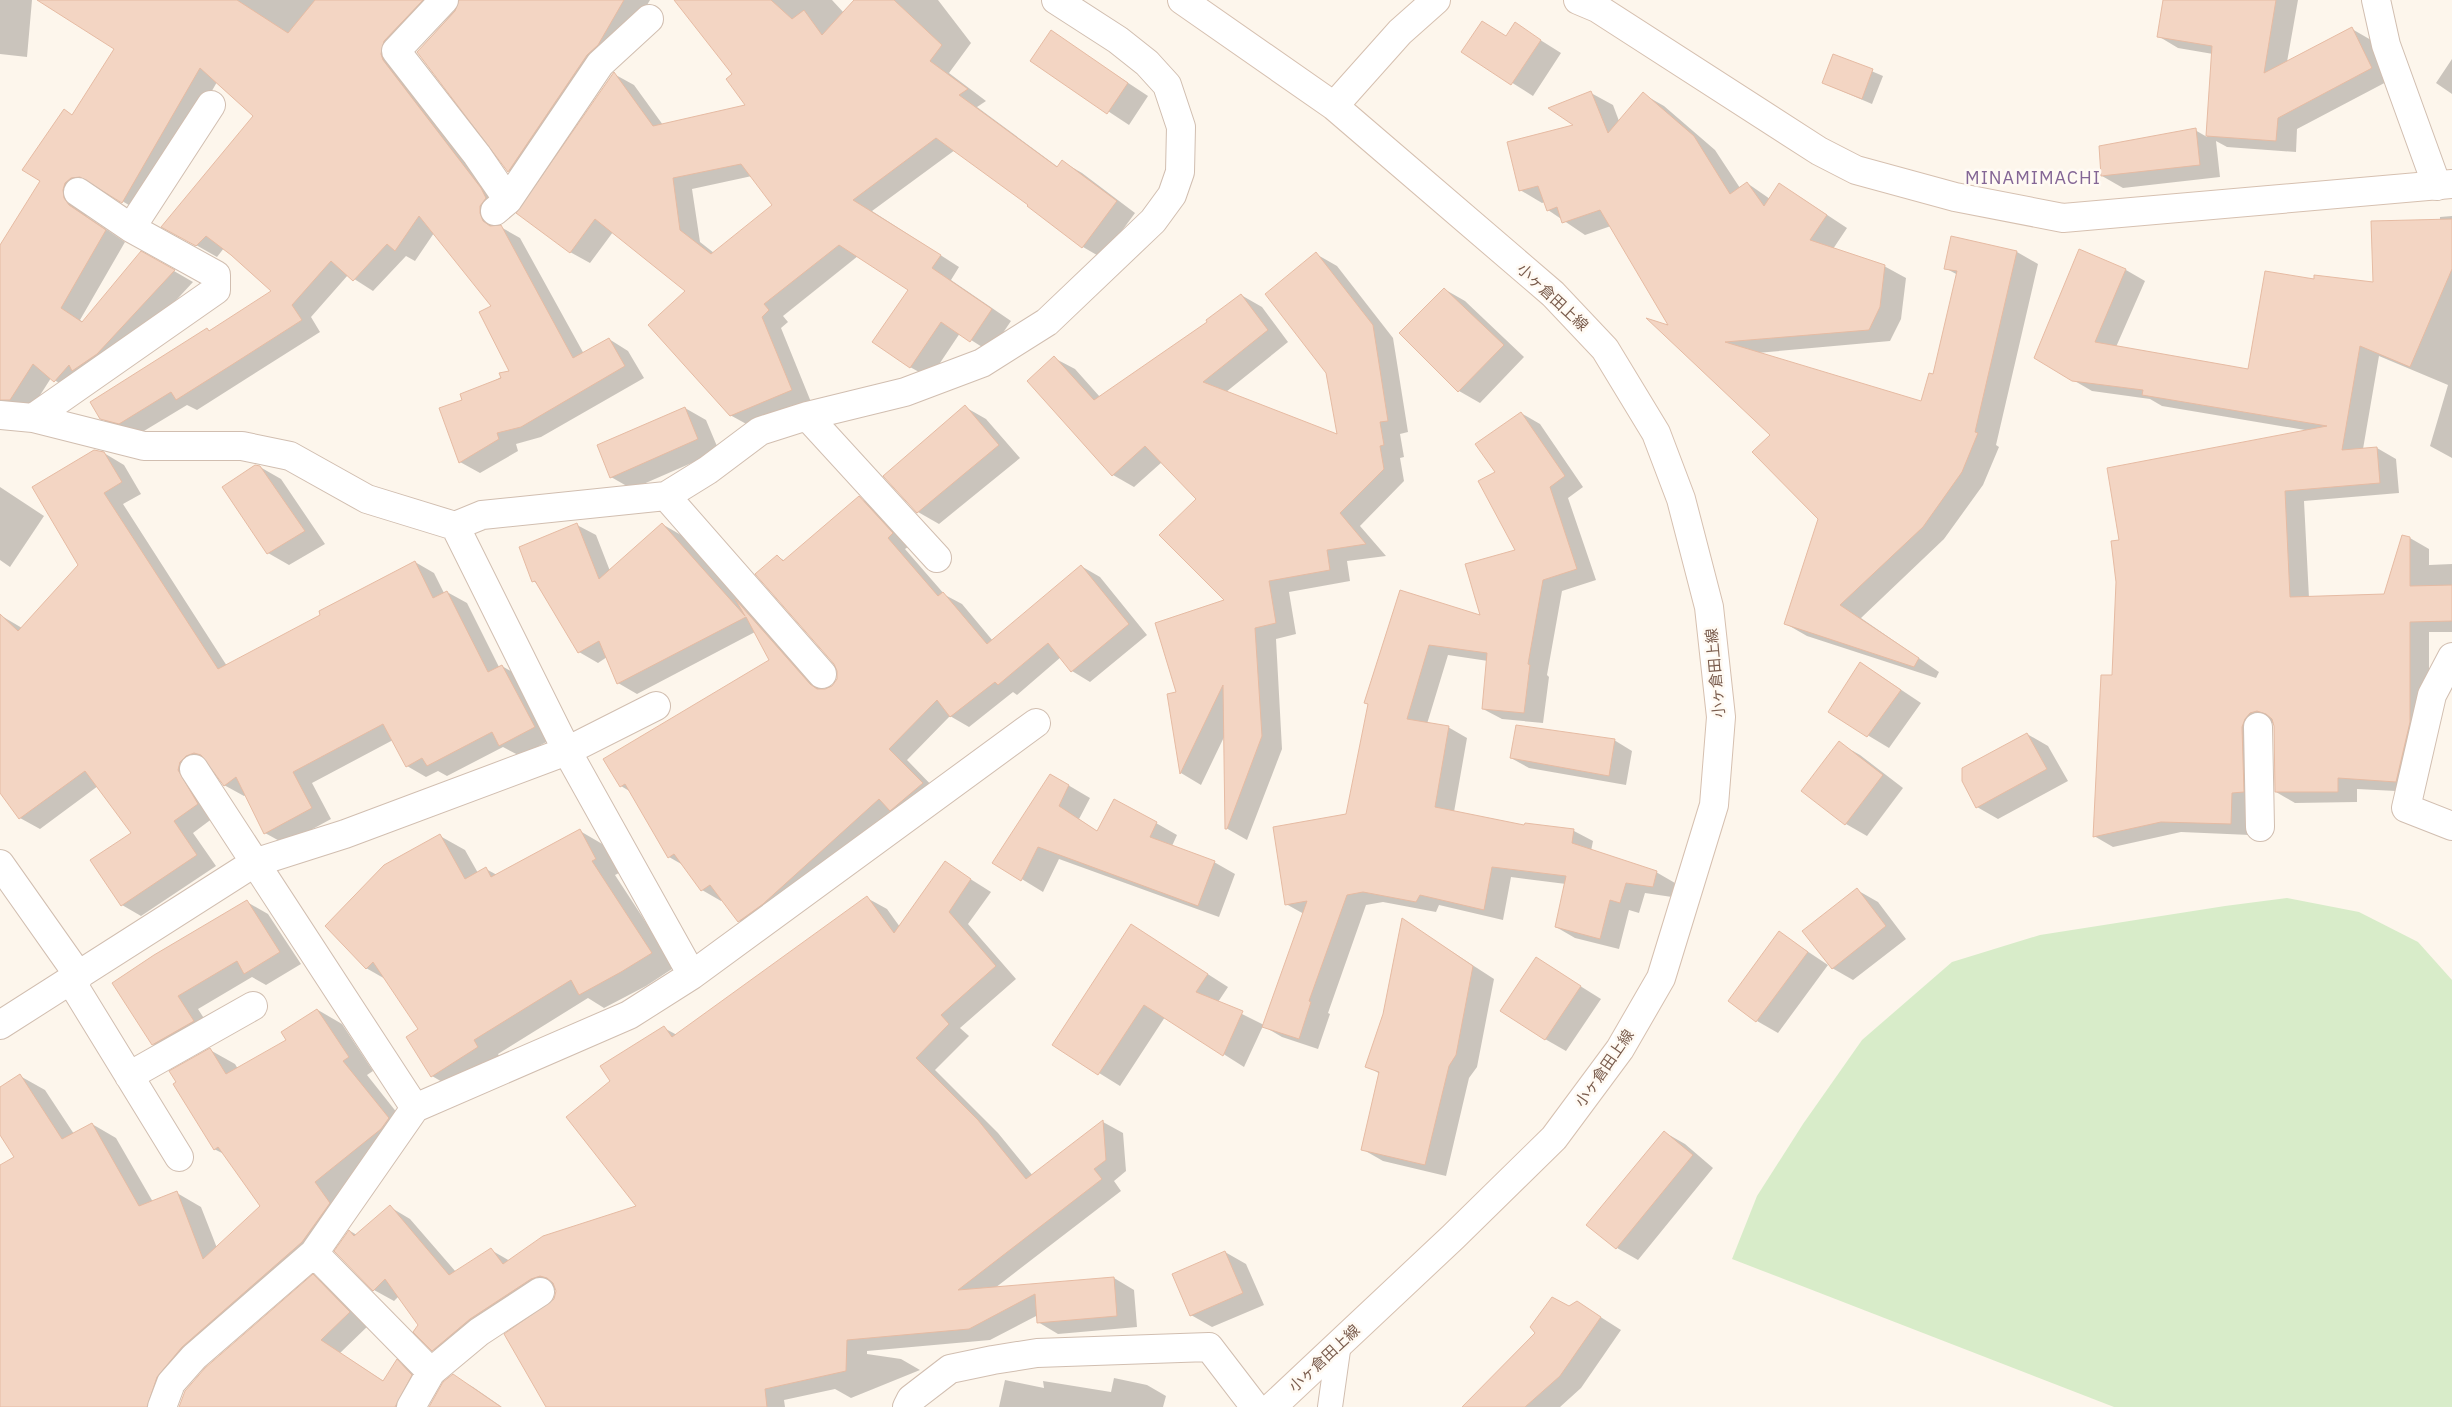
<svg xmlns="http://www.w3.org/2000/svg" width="2452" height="1407" viewBox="0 0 2452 1407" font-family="'IBM Plex Sans','Noto Sans JP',sans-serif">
<rect width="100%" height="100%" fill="#fdf6ec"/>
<!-- green -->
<path fill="#d8ecc9" d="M2287 898 2359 912 2418 942 2452 980V1407H2114L1732 1259 1757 1196 1803 1124 1862 1040 1952 962 2040 935 2225 906Z"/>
<!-- shadow -->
<path fill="#0003" fill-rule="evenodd" d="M0 0H32L27 57 0 54Z
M72 0H452L404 51 500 201 499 226 520 238 584 354 609 339 628 351 644 378 541 437 516 444 518 451 480 473 460 462 463 400 511 371 493 306 434 233 415 261 406 256 373 291 348 275 311 317 320 332 197 410 187 405 139 434 120 429 100 418 207 329 210 331 273 291 224 248 217 257 182 237 254 116 217 82 142 213 99 187 91 189 83 211 88 217 125 242 80 320 83 322 174 271 193 282 116 365 74 392 51 378 30 411 0 404V247L42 181 73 116 116 48Z
M460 0H650L617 56 528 182 509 171 418 52 460 4Z
M676 0H832L844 13 856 0H938L971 43 949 73 986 101 977 107 1058 167 1063 162 1082 173 1135 213 1102 258 1083 247 1030 205 955 150 872 211 959 267 951 280 1011 321 990 352 960 333 930 378 910 367V289L858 256 783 316 788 322 781 328 811 402 750 426 730 415 687 291 613 232 590 263 570 252 614 74 634 85 663 125 747 106 734 74ZM752 176 774 206 714 253 700 242 692 189Z
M2165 0H2298L2287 62 2352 29 2371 40 2392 79 2297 129 2296 152 2227 147 2216 141 2220 177 2123 188 2102 176 2195 130 2207 137 2213 54 2178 48 2158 36Z
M1515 24 1561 53 1533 96 1463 52 1507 37Z
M1051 32 1148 96 1129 125 1032 61Z
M1834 55 1883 76 1872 104 1823 83Z
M2452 59V94L2436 83Z
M1591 93 1613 105 1619 121 1643 94 1664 106 1715 150 1740 188 1747 183 1770 199 1800 197 1847 228 1833 249 1884 266 1906 278 1901 319 1890 341 1757 353 1922 402 1934 376 1958 275 1945 268 2017 252 2038 264 1996 445 1999 447 1983 485 1944 539 1861 618 1939 672 1936 678 1807 636 1786 624 1819 519 1772 435 1671 327 1611 226 1585 235 1548 210 1545 202 1542 203 1520 190 1576 125Z
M2452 216V458L2430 446 2448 385 2379 356 2363 449 2377 448 2396 459 2399 493 2304 501 2309 598 2385 595 2410 538 2429 549V565L2452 564V632H2429V733L2415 792 2357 789V802L2295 803 2276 792 2274 723 2270 724 2250 835 2181 832 2113 847 2094 836 2113 676 2121 541 2311 431 2162 406 2150 399 2092 391 2035 358 2126 270 2145 281 2116 347 2249 370 2315 280 2374 283 2440 220V217Z
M1316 254 1337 266 1393 338 1408 432 1400 434 1404 457 1400 458 1404 481 1360 526 1386 556 1347 561 1350 581 1289 592 1296 634 1276 639 1282 749 1247 840 1226 828 1225 735 1201 785 1181 773 1168 695 1178 693 1226 601 1198 499 1162 462 1134 487 1113 475 1054 358 1075 369 1100 397 1209 322 1241 295 1262 307 1288 342 1226 392 1339 436Z
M1444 289 1465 301 1524 357 1480 403 1459 391Z
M965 407 986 419 1020 458 939 524 918 512 885 476Z
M685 408 706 420 719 451 632 489 611 477Z
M1521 413 1540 424 1583 487 1568 498 1596 580 1562 591 1547 675 1549 677 1543 723 1502 719 1483 709 1488 661 1448 655 1427 724 1448 727 1467 738 1454 812 1526 827 1574 831 1593 841 1591 851 1656 872 1675 883 1672 897 1645 893 1639 913 1629 910 1619 949 1575 938 1556 927 1566 884 1511 877 1503 920 1439 905 1436 912 1383 902 1366 905 1328 1013 1330 1014 1318 1049 1282 1037 1263 1026 1244 1067 1165 1017 1120 1086 1054 1045 1131 925 1228 987 1218 1002 1264 1025 1304 914 1286 904 1347 816 1369 705 1365 702 1401 591 1482 617 1517 550 1496 473Z
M104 453 124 465 141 494 123 504 227 666 322 616 415 562 434 573 444 593 447 592 467 603 499 667 502 666 521 677 554 738 520 756 503 747 447 776 438 771 426 777 407 766 393 740 312 783 331 819 285 844 265 833 246 795 244 796 224 785 210 765 206 766 217 815 193 833 216 866 141 916 122 905 133 833 98 786 40 829 20 818 0 791V615L22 628 80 565Z
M260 467 281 479 325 544 289 565 268 553Z
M0 487 44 516 10 567 0 560Z
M859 498 878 508 911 545 905 549 945 595 962 604 993 641 1081 566 1100 577 1147 635 1090 682 1072 671 1061 657 1017 695 1013 692 969 727 950 716 907 760 940 794 758 932 739 921 723 900 721 901 702 890 683 865 669 857 631 792 621 786 771 660 755 632 637 694 618 683 607 657 598 663 579 652 538 584 533 581 577 525 596 535 610 571 662 524 681 535 743 604 754 611 824 690 834 686 838 679 839 671 777 556 785 561Z
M1861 663 1921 703 1889 748 1829 712Z
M2027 734 2048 746 2068 781 1998 819 1977 807Z
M1614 740 1632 751 1626 785 1529 768 1511 758Z
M1839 743 1860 755 1903 788 1867 836 1846 824Z
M1051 775 1090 798 1079 819 1098 832 1156 823 1177 835 1172 846 1214 862 1235 874 1219 917 1059 859 1043 892 994 862Z
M580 831 604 845 619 873 615 875 675 967 646 986 604 1008 588 998 498 1054 502 1061 456 1090 432 1076 419 1029 387 980 366 968 440 836 465 850 478 873 486 869 497 875Z
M945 863 991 892 968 924 1016 979 960 1028 969 1036 935 1070 998 1133 1033 1176 1103 1122 1123 1133 1126 1171 1114 1181 1121 1191 995 1288 1114 1278 1134 1290 1137 1327 1058 1334 1038 1322V1315L990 1340 867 1351V1354L901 1359 920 1370 851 1398 835 1389 784 1400 785 1407H548L556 1289 453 1362 433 1350 419 1325 399 1296 394 1301 374 1290 350 1231 357 1235 390 1207 410 1219 456 1272 491 1250 510 1261 638 1207 611 1082 664 1028 677 1035 867 898 887 909 900 927Z
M1857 890 1878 902 1906 939 1853 980 1832 968Z
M247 902 268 914 301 964 266 985 252 977 198 1009 214 1034 174 1056 153 1044 114 983Z
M1403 920 1494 979 1477 1067 1469 1078 1446 1176 1383 1161 1362 1149 1380 1074 1367 1066 1384 1014Z
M1780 933 1828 965 1778 1033 1757 1021Z
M1537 959 1601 999 1566 1051 1545 1039Z
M318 1010 342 1024 373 1071 367 1075 413 1133 354 1217 208 1359 166 1407H0V1186L16 1157 0 1132V1089L20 1076 45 1090 74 1134 92 1124 116 1138 153 1202 177 1193 201 1207 217 1248 262 1206 226 1155 214 1149 210 1050 235 1064 238 1069 288 1040Z
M1664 1132 1685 1144 1713 1168 1638 1260 1617 1248Z
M1225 1252 1246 1264 1264 1305 1212 1327 1191 1315Z
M313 1276 334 1288 370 1324 340 1353 385 1382 397 1361 417 1373 421 1407H182Z
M1577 1302 1621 1330 1581 1388 1560 1407H1486Z
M453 1376 473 1387 502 1407H429Z
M1114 1378 1147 1385 1166 1396 1163 1407H999L1005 1380 1044 1388 1043 1381 1111 1392Z"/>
<!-- building -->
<path fill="#f3d5c3" stroke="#e6bba3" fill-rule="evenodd" d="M37 0H237L288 33 315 0H423L384 41 381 54 383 60 481 188 486 198 480 206V213L483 221 490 226 501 225 573 358 609 338 625 366 521 427 497 433 499 439 459 463 439 408 462 400 460 394 501 378 499 373 509 371 479 312 491 306 419 216 395 251 387 244 353 281 331 261 292 305 302 320 230 366 176 400 171 392 119 424 100 419 90 402 207 328 209 331 271 291 231 255 206 236 196 246 161 227 253 116 200 68 122 203 80 177 71 178 65 183 63 190 64 198 69 205 106 230 61 308 82 322 141 251 175 270 97 354 72 371 69 365 54 382 33 364 10 400H0V245L40 181 22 170 64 109 72 115 114 49Z
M459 0H624L598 45 587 55 508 172 417 52 455 11Z
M674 0H771L792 19 804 10 822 35 854 0H894L942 45 930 61 968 89 959 95 1057 167 1062 160 1117 201 1082 248 1027 206 1028 205 936 138 853 200 941 255 932 268 992 309 970 342 941 322 910 368 872 342 908 290 839 245 764 304 769 310 762 317 792 390 730 416 648 325 685 291 595 219 570 253 516 213 614 72 653 126 745 105 726 79 732 74ZM741 164 772 205 711 254 680 230 673 178Z
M2163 0H2276L2264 73 2352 27 2372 68 2278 118 2276 141 2206 136 2212 46 2157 37Z
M1482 21 1506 36 1515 22 1541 40 1511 85 1461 52Z
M1051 30 1128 83 1107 114 1030 61Z
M1833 54 1873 69 1862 99 1822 83Z
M1591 91 1608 133 1643 92 1694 136 1730 194 1747 182 1764 206 1779 183 1827 215 1810 240 1885 265 1880 307 1869 330 1725 342 1921 401 1929 373 1933 374 1957 271 1944 269 1951 236 2017 251 1975 432 1978 433 1962 472 1923 527 1840 605 1919 658 1914 667 1784 624 1818 519 1752 452 1770 435 1646 318 1668 325 1600 210 1562 223 1557 207 1547 211 1538 186 1519 191 1507 142 1573 125 1548 108Z
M2196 128 2200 165 2101 176 2099 146Z
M2452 219V269L2410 367 2360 346 2342 450 2377 447 2380 483 2285 491 2290 597 2384 594 2402 535 2410 537V586L2452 585V621L2410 622V722L2396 782 2338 778V792H2275L2274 726 2272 719 2266 714 2257 711 2250 713 2245 719 2242 727 2244 792 2232 793 2231 824 2161 822 2093 837 2101 675H2112L2116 582 2111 541 2119 540 2107 468 2327 426 2142 395 2143 390 2072 381 2034 358 2079 249 2126 269 2095 342 2248 369 2265 271 2314 279V275L2373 282 2371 221Z
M1316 252 1373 325 1388 421 1380 422 1384 445 1380 446 1384 469 1340 513 1366 544 1327 550 1330 570 1269 581 1276 623 1255 628 1262 736 1227 829H1225L1223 685 1180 774 1167 694 1176 692 1155 623 1224 600 1159 535 1196 499 1145 446 1112 476 1027 381 1054 356 1094 400 1207 322 1206 320 1241 294 1268 330 1203 382 1337 434 1326 373 1265 294Z
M1444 288 1504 345 1458 392 1399 333Z
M965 405 999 445 917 513 883 476Z
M685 407 698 439 610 478 597 445Z
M1521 412 1565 476 1550 487 1577 569 1543 580 1528 664 1530 665 1524 713 1482 709 1487 653 1429 645 1407 719 1449 726 1435 807 1524 825 1525 823 1574 829 1572 843 1657 871 1653 887 1626 883 1620 903 1610 900 1600 939 1555 927 1566 876 1492 867 1484 910 1420 895 1416 902 1363 892 1347 895 1309 1001 1311 1002 1299 1039 1262 1027 1307 901 1285 905 1273 827 1346 814 1368 704 1364 703 1400 590 1480 615 1465 564 1515 550 1478 481 1495 472 1475 444Z
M94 450 104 452 122 482 104 493 218 669 320 615 319 611 415 561 433 598 447 591 488 672 502 665 535 727 499 746 492 732 427 766 422 758 406 767 383 724 293 772 312 808 264 834 236 777 224 786 201 755 194 753 186 756 180 762 178 770 198 804 174 821 197 855 121 906 90 860 131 833 85 771 19 819 0 793V614L18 631 78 565 32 487Z
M255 465 260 466 305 531 267 554 222 487Z
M859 496 893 533 888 538 938 596 943 592 987 644 1081 565 1129 624 1071 672 1048 643 998 685 995 682 950 717 937 700 889 749 923 783 890 811 879 799 763 904 738 922 710 885 701 891 674 854 668 858 625 784 620 787 603 759 769 660 746 617 617 684 599 641 578 653 535 581 532 582 519 547 577 523 599 579 662 523 745 616 735 599 810 684 817 689H825L832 686 837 679V671L834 664 755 574 777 555 783 561Z
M1860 662 1901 690 1867 737 1828 712Z
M1516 725 1615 739 1609 776 1510 758Z
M2027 733 2047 769 1976 808 1962 781V768Z
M1839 741 1883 775 1845 825 1801 791Z
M1050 774 1069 785 1059 806 1097 831 1114 799 1157 822 1150 837 1215 861 1198 906 1038 847 1021 881 992 863Z
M580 829 596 859 592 861 652 953 621 972 579 995 571 980 474 1040 478 1047 431 1077 406 1037 418 1029 373 962 366 969 325 926 384 865 440 834 465 879 486 867 491 877Z
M945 861 971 879 949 912 996 966 941 1015 949 1024 916 1058 978 1120 1026 1179 1103 1120 1106 1160 1094 1169 1102 1179 958 1290 1114 1277 1117 1316 1037 1323 1035 1294 969 1329 847 1340 846 1371 765 1389 767 1407H546L504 1334 554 1299 556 1291 553 1283 547 1278 540 1276 531 1279 470 1319 432 1351 413 1332 418 1325 385 1279 373 1291 334 1251 349 1230 354 1236 390 1205 449 1275 491 1248 503 1264 543 1236 636 1206 566 1117 610 1081 600 1066 664 1026 672 1037 867 896 894 933Z
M1857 888 1886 926 1832 969 1802 931Z
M247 900 280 952 244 974 237 961 178 996 194 1021 152 1045 112 983 154 955Z
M1402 918 1473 966 1456 1055 1449 1066 1425 1165 1361 1150 1379 1072 1365 1067 1383 1014Z
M1131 924 1208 974 1196 992 1243 1011 1223 1056 1144 1005 1098 1075 1052 1045Z
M1779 931 1808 952 1756 1022 1728 1001Z
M1536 957 1581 986 1545 1040 1500 1011Z
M317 1009 349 1057 343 1061 389 1118 381 1129 315 1182 330 1203 302 1242 182 1347 157 1377 147 1407H0V1165L14 1157 0 1135V1087L20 1074 62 1139 92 1123 139 1206 177 1191 203 1259 260 1206 218 1147 214 1150 173 1084 176 1082 169 1071 210 1048 226 1074 286 1040 281 1032Z
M1664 1131 1693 1155 1616 1249 1586 1225Z
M1225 1251 1243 1293 1190 1316 1172 1274Z
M313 1274 350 1312 321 1340 383 1381 397 1359 412 1375 395 1407H179L185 1391 205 1368Z
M1552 1297 1569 1306 1577 1301 1601 1317 1560 1376 1525 1407H1462L1535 1333 1530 1327Z
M453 1374 501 1407H429L443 1382Z"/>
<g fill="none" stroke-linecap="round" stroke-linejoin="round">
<defs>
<path id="lane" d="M1330 1407 1339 1343"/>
<path id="street" d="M444 0 396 51 477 155 508 200
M2376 0 2386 45 2437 186
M495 211 508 200 600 64 649 19
M131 228 211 105
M0 415 33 418 144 446H242L290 456 367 499 455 526 482 515 666 496 708 470 760 431 807 416 905 392 982 363 1047 322 1153 221 1172 195 1180 172 1181 127 1167 85 1147 63 1118 40 1056 0
M807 416 937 558
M33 418 216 290V275L131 228 78 192
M666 496 822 674
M455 526 567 751 692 975
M2452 657 2432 695 2406 808 2452 826
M2258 727 2260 827
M194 769 415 1108
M0 864 79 976
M71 981 179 1157
M0 1025 254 863 345 834 567 751 656 706
M129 1076 253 1006
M314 1253 431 1372
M162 1407 171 1383 194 1357 314 1253 415 1108 629 1015 692 975 1036 723
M411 1407 431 1372 479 1332 540 1292
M907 1407 911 1399 950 1369 993 1360 1037 1353 1209 1347 1255 1407"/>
<path id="secondary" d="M1182 0 1334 106 1553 294 1605 349 1656 433 1681 499 1709 607 1721 717 1714 805 1661 978 1620 1049 1554 1138 1453 1237 1272 1407
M1578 0 1597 8 1819 151 1856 170 1955 197 2063 218 2452 184
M1334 106 1400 32 1436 0"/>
</defs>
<!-- lane casing -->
<use href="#lane" stroke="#d1beb0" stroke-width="26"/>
<!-- street casing -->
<use href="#street" stroke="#d1beb0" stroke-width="30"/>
<!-- secondary casing -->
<use href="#secondary" stroke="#d6c0b0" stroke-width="30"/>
<!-- lane -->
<use href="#lane" stroke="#fff" stroke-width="24"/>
<!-- street -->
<use href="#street" stroke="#fff" stroke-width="28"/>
<!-- secondary -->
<use href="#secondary" stroke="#fff" stroke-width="28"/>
</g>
<g text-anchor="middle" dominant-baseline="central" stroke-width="5" stroke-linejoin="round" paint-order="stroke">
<!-- street labels -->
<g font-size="15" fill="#7a5c4d" stroke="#fffaf3">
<text transform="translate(1553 297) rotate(43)">小ヶ倉田上線</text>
<text transform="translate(1715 673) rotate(-95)">小ヶ倉田上線</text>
<text transform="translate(1604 1068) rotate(-55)">小ヶ倉田上線</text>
<text transform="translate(1324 1358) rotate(-43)">小ヶ倉田上線</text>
</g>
<!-- quarter labels -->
<g font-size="18" letter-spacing="1" fill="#846695" stroke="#fffaf3">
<text x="2033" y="177">MINAMIMACHI</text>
</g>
</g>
</svg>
